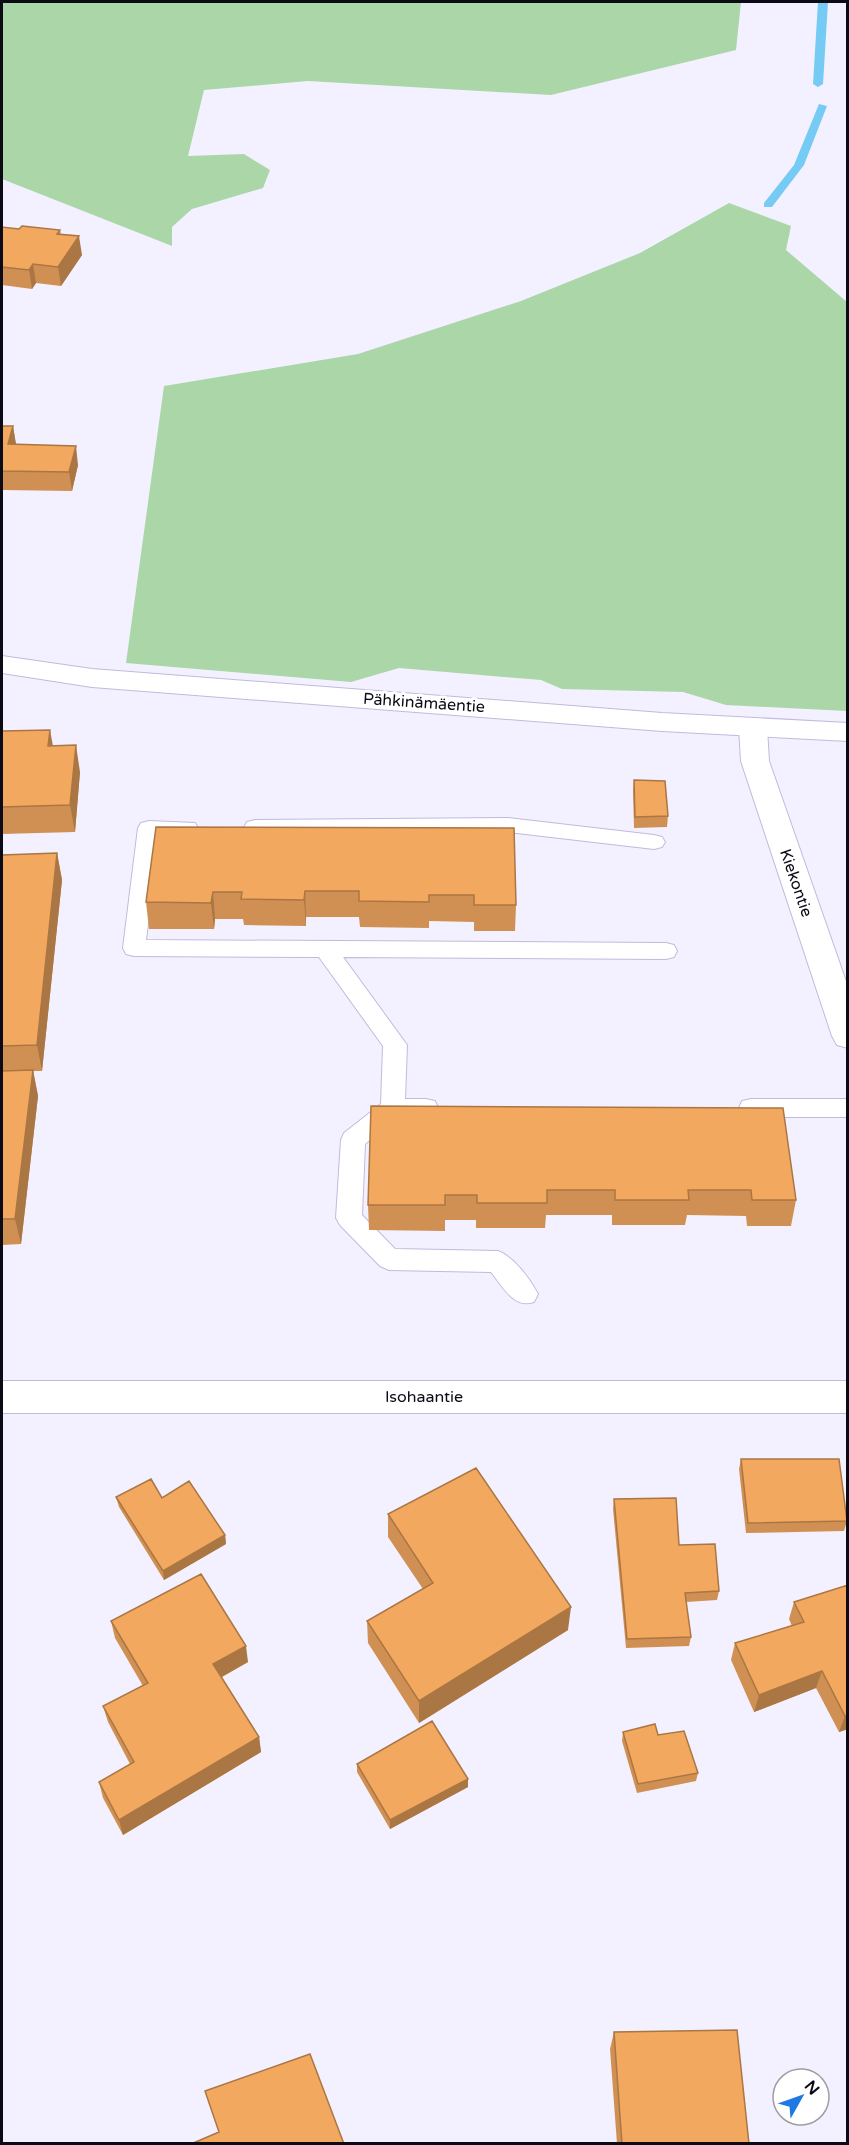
<svg xmlns="http://www.w3.org/2000/svg" width="849" height="2145" viewBox="0 0 849 2145" font-family="'Varela Round',sans-serif">
<rect width="100%" height="100%" fill="#f3f1ff"/>
<!-- green -->
<path fill="#abd6a8" d="M2 2H741L736 50 551 95 308 81 204 90 188 156 244 154 270 170 263 188 192 209 172 227V246L2 179Z
M729 203 791 226 786 250 847 302V711L726 705 683 692 562 689 541 680 399 668 351 682 126 663 164 386 358 354 521 301 640 253Z"/>
<g fill="none" stroke-linecap="round" stroke-linejoin="round">
<!-- stream -->
<path fill="#75cbf3" fill-rule="evenodd" d="M818 2H828L823 84 818 87 813 84Z
M819 104 827 106 804 165 772 207H764V203L794 165Z"/>
<defs>
<path id="service" d="M508 818 654 835 662 837 665 842 662 847 654 849 508 832 255 834 247 832 244 827 247 822 255 820Z
M149 821 195 823 198 828 195 833 159 835 146 940 666 943 674 945 677 951 674 957 666 959 343 957 407 1045 405 1099H426L435 1101 438 1108 435 1115 426 1117H398L365 1144 362 1215 395 1249 498 1251C514 1257 530 1279 538 1294L534 1302C514 1309 503 1287 491 1272L389 1270 380 1266 340 1225 336 1218 341 1140 344 1133 381 1104 383 1046 319 957 134 956 126 954 123 948 138 828 141 823Z
M751 1099H848V1117H751L742 1115 739 1108 742 1101Z"/>
<path id="minor" d="M753 719 763 722 767 728 769 761 848 987V1048L837 1045 832 1036 741 761 739 728 743 722Z
M2 1381H848V1413H2Z"/>
<path id="tertiary" d="M2 656 92 669 662 713 848 723V741L662 731 92 687 2 673Z"/>
</defs>
<!-- service casing -->
<use href="#service" stroke="#c1badc" stroke-width="2"/>
<!-- minor casing -->
<use href="#minor" stroke="#c1badc" stroke-width="2"/>
<!-- tertiary casing -->
<use href="#tertiary" stroke="#c1badc" stroke-width="2"/>
<!-- service -->
<use href="#service" fill="#fff" fill-rule="evenodd"/>
<!-- minor -->
<use href="#minor" fill="#fff" fill-rule="evenodd"/>
<!-- tertiary -->
<use href="#tertiary" fill="#fff" fill-rule="evenodd"/>
</g>
<!-- wall -->
<path fill="#d19053" d="M2 227 19 229 60 230 61 234 82 255 61 286 36 283 32 289 2 285Z
M2 426H13L16 444 78 465 72 491 2 490Z
M2 731 53 746 80 772 75 832 2 834Z
M634 780 668 816 667 827 634 828 633 791Z
M514 828 516 905 515 931H474V922L429 921V928L360 927 359 917H306V926L244 925 243 919H215L214 929H149L146 902Z
M57 853 62 880 42 1071H33L38 1096 21 1244 2 1245V855Z
M371 1106 796 1200 791 1226H747L746 1216 687 1215 685 1225H612V1215H546L545 1228H476V1220H445V1231L369 1230 368 1205Z
M741 1459 847 1521 844 1531 746 1533 739 1469Z
M116 1497 162 1498 225 1535 226 1544 164 1580 119 1507Z
M614 1499 679 1545 719 1591 717 1600 686 1602 691 1637 689 1646 626 1648 613 1509Z
M388 1514 568 1630 419 1723 368 1643 367 1621 423 1589 388 1537Z
M848 1585V1729L839 1732 816 1688 754 1712 731 1660 735 1643 792 1626 789 1619 794 1602Z
M111 1621 248 1662 222 1677 259 1737 261 1752 123 1835 103 1798 99 1782 130 1764 108 1722 103 1706 143 1686 115 1638Z
M623 1732 658 1735 698 1773 696 1781 637 1793 622 1741Z
M357 1764 468 1779V1787L390 1829 357 1772Z
M614 2032 749 2144H617L610 2049Z"/>
<!-- shaded-wall -->
<path fill="#aa7643" d="M79 236 82 255 61 286 58 267Z
M33 264 36 283 32 289 29 270Z
M13 426 16 445 8 444Z
M76 446 78 465 72 491 69 472Z
M50 730 55 757 48 746Z
M76 745 80 772 75 832 70 805Z
M57 853 62 880 42 1071 37 1045Z
M305 891 306 917V926L304 900Z
M213 892 215 919 214 929 211 903Z
M33 1070 38 1096 21 1244 15 1219Z
M225 1535 226 1544 164 1580 163 1571Z
M571 1607 568 1630 419 1723V1701Z
M246 1646 248 1662 216 1680 213 1664Z
M822 1671 816 1688 754 1712 759 1695Z
M848 1715V1729L839 1732 845 1716Z
M259 1737 261 1752 123 1835 119 1820Z
M468 1779V1787L390 1829V1820Z"/>
<!-- building -->
<path fill="#f3a860" stroke="#aa7643" stroke-width="1.5" d="M22 226 60 230 57 234 79 236 58 267 33 264 29 270 2 267V227L19 229Z
M2 426H13L8 444 76 446 69 472 2 471Z
M50 730 48 746 76 745 70 805 2 807V731Z
M634 780 665 781 668 816 635 817Z
M156 827 514 828 516 905H474V895H429V902L359 901V891H305L304 900 241 899 242 892H213L211 903 146 902Z
M57 853 37 1045 2 1046V855Z
M33 1070 15 1219H2V1071Z
M371 1106 783 1108 796 1200H752L751 1190H688L689 1200H615V1190H547V1203H477V1195H445V1205H368Z
M741 1459H839L847 1521 748 1523Z
M476 1468 571 1607 419 1701 367 1621 433 1583 388 1514Z
M151 1479 162 1498 189 1481 225 1535 163 1571 116 1497Z
M676 1498 679 1545 715 1544 719 1591 685 1593 691 1637 627 1639 614 1499Z
M201 1574 246 1646 213 1664 259 1737 119 1820 99 1782 134 1762 103 1706 148 1683 111 1621Z
M848 1585V1715L845 1716 822 1671 759 1695 735 1643 804 1622 794 1602Z
M432 1721 468 1779 390 1820 357 1764Z
M655 1724 658 1735 684 1731 698 1773 638 1784 623 1732Z
M737 2030 749 2144H622L614 2032Z
M310 2054 344 2144H191L219 2132 205 2091Z"/>
<g text-anchor="middle" dominant-baseline="central" stroke-width="6" stroke-linejoin="round" paint-order="stroke">
<!-- street labels -->
<g font-size="16" fill="#0c0a15" stroke="#fff">
<text transform="translate(424 703) rotate(4)">Pähkinämäentie</text>
<text transform="translate(796 883) rotate(71)">Kiekontie</text>
<text x="424" y="1397">Isohaantie</text>
</g>
</g>
<!-- border -->
<rect width="849" height="2145" fill="none" stroke="#0c0a15" stroke-width="6"/>
<!-- north arrow -->
<g transform="translate(801 2097) rotate(50)"><circle r="28" fill="#ffffff" stroke="#9e9da1" stroke-width="1.5"/>
<path d="M0-4.5L10 22L0 15L-10 22Z" fill="#1f79e2"/>
<text y="-9" font-size="16" font-weight="bold" text-anchor="middle" fill="#0c0a15">N</text>
</g>
</svg>
